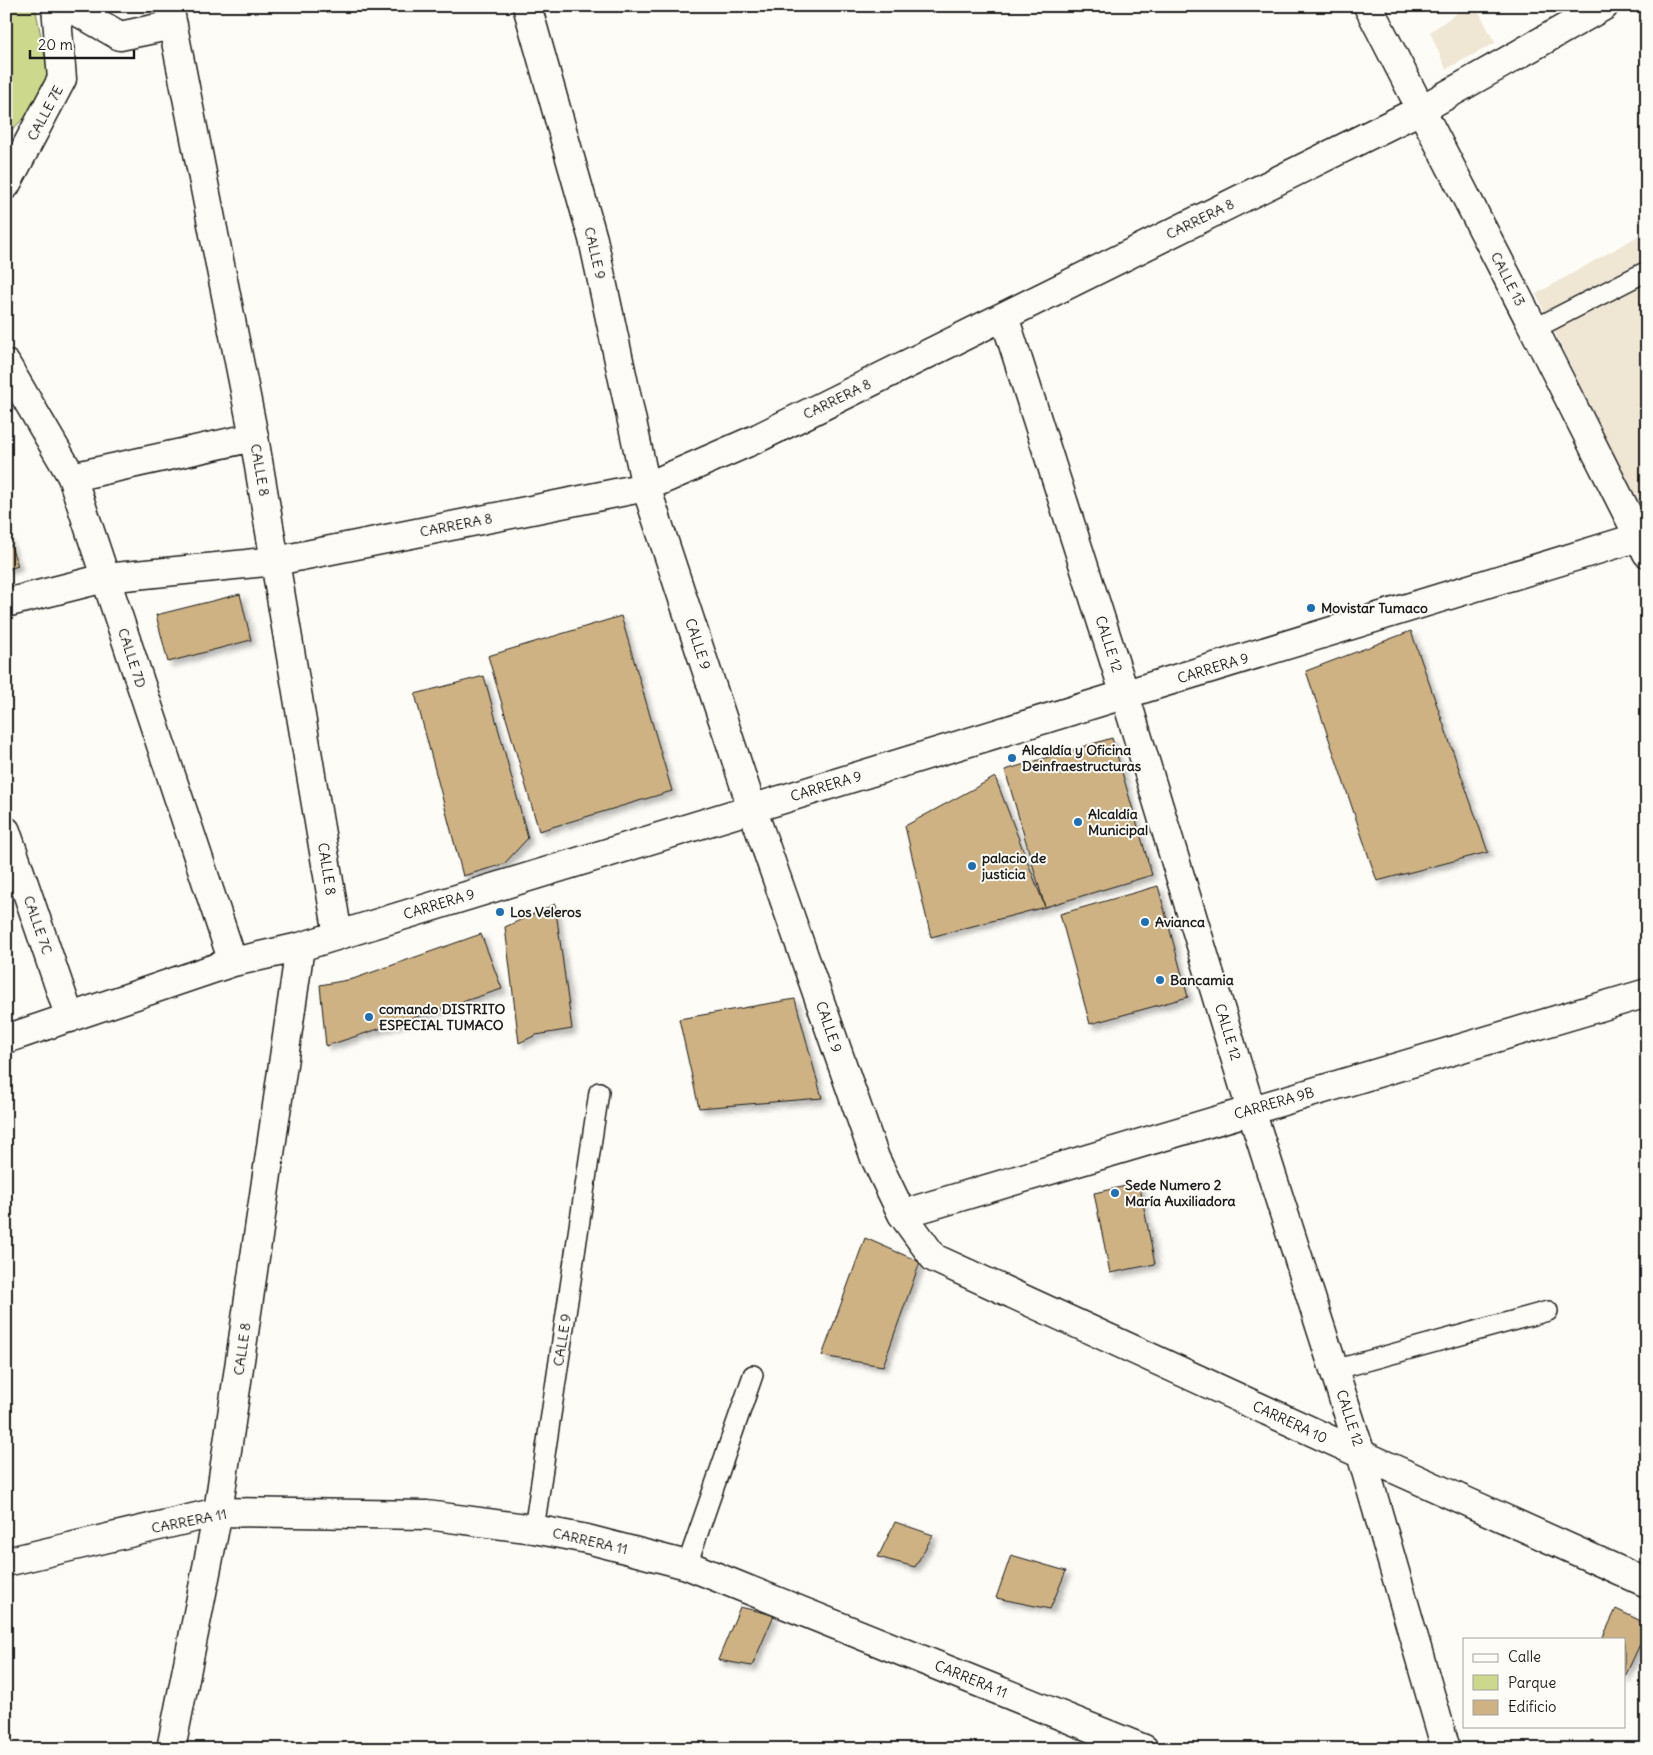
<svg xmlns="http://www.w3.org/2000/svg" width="1653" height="1755" viewBox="0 0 1653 1755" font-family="Delius,sans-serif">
<defs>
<filter id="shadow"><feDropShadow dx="4.5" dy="4.5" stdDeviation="2.5" flood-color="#0004"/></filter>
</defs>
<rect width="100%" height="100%" fill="#fdfcf7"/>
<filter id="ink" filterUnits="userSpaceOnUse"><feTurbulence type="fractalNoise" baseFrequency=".02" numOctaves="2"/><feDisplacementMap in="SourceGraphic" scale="10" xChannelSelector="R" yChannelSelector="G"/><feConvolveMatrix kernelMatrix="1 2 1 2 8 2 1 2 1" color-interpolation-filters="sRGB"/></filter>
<g filter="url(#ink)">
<!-- built -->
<path fill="#efe6d4" d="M1467 6H1476L1495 43 1446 69 1430 32Z
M1647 231V512L1642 514 1536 294Z"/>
<!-- green -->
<path fill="#ccd88b" stroke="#747a54" d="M6 6H35L49 77 35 108 6 135Z"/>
<!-- building -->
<path fill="#ceb283" stroke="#1c1c1c" filter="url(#shadow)" d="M6 533 18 566 6 570Z
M240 594 251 640 168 662 156 615Z
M621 616 672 791 539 831 488 656Z
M1411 631 1488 852 1377 881 1306 671Z
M484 676 528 838 504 864 463 876 415 694Z
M1112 738 1152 875 1045 907 1005 770Z
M995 777 1045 907 931 937 905 826Z
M1158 886 1188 997 1090 1024 1060 914Z
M555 904 572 1029 536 1035 519 1043 505 927Z
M481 934 502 989 326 1046 320 985 353 979Z
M795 999 822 1098 699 1108 679 1019Z
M1139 1183 1155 1264 1110 1273 1094 1193Z
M865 1238 920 1262 883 1366 822 1356Z
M895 1522 933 1535 915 1567 878 1557Z
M1011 1555 1066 1571 1050 1609 996 1598Z
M740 1607 774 1615 752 1666 718 1660Z
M1616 1609 1647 1624V1629L1624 1679V1639H1602Z"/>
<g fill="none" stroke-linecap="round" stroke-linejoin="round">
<defs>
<path id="lane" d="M1534 329 1647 271
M1334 1370 1548 1311
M534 1529 599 1092
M687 1565 753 1375"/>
<path id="street" d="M169 6 254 437 338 935
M527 6 593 239 646 487 752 808 875 1158 902 1214 934 1258 1361 1454 1647 1583
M1368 6 1534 329 1639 537 1647 535
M57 10 73 9 120 36 173 25
M6 185 62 79 56 6
M1004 316 1125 695 1251 1110 1361 1454 1446 1749
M72 477 254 437
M6 603 105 578 276 561 646 487 758 438 1422 109 1604 6
M6 831 70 1018
M902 1214 1647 993
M6 1562 218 1512 427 1515 534 1529 587 1539 687 1565 1144 1749"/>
<path id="secondary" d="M6 364 72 477 233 962
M6 1039 233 962 300 947 1639 537 1647 553
M171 1749 218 1512 300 947"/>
</defs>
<!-- lane casing -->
<use href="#lane" stroke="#1c1c1c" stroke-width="22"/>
<!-- street casing -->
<use href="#street" stroke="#1c1c1c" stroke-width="31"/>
<!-- secondary casing -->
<use href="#secondary" stroke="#1c1c1c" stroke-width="31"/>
<!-- lane -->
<use href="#lane" stroke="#fdfcf7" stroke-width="19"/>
<!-- street -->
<use href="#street" stroke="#fdfcf7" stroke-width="28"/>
<!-- secondary -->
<use href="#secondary" stroke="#fdfcf7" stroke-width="28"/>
</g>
</g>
<!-- markers -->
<g fill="#1f6fb2" stroke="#fdfcf7" stroke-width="2">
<circle cx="1311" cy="608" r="5"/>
<circle cx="1012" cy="758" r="5"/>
<circle cx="1078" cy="822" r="5"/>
<circle cx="972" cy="866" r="5"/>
<circle cx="500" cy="912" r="5"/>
<circle cx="1145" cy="922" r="5"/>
<circle cx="1160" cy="980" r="5"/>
<circle cx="369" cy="1017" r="5"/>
<circle cx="1115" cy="1193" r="5"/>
</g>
<g text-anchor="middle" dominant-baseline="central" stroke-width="4" stroke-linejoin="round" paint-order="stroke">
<!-- street labels -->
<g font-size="14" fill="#1c1c1c" stroke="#fdfcf7">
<text transform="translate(45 113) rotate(-62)">CALLE 7E</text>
<text transform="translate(1200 219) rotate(-26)">CARRERA 8</text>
<text transform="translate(595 253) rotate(77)">CALLE 9</text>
<text transform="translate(1508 279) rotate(63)">CALLE 13</text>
<text transform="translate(837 399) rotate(-26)">CARRERA 8</text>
<text transform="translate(260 470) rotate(80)">CALLE 8</text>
<text transform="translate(456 525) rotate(-11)">CARRERA 8</text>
<text transform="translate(698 644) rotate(72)">CALLE 9</text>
<text transform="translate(1109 644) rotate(72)">CALLE 12</text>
<text transform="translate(132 658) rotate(72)">CALLE 7D</text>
<text transform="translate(1213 668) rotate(-17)">CARRERA 9</text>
<text transform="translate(826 786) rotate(-17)">CARRERA 9</text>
<text transform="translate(327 869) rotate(81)">CALLE 8</text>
<text transform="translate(439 904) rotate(-17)">CARRERA 9</text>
<text transform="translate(38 925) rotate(71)">CALLE 7C</text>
<text transform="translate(829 1027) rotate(71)">CALLE 9</text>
<text transform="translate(1228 1032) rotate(73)">CALLE 12</text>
<text transform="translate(1274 1103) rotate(-16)">CARRERA 9B</text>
<text transform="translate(562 1340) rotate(-81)">CALLE 9</text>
<text transform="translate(242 1349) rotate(-82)">CALLE 8</text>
<text transform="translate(1350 1418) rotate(72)">CALLE 12</text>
<text transform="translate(1290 1422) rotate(25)">CARRERA 10</text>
<text transform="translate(189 1521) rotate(-11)">CARRERA 11</text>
<text transform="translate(590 1541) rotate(13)">CARRERA 11</text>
<text transform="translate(971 1679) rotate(22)">CARRERA 11</text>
</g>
<!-- poi labels -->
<g font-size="14" font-weight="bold" fill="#1c1c1c" stroke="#fdfcf7" text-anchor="start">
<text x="1321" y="608">Movistar Tumaco</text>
<text x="1022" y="750">Alcaldía y Oficina<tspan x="1022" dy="16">Deinfraestructuras</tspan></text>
<text x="1088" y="814">Alcaldía<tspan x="1088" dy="16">Municipal</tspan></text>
<text x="982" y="858">palacio de<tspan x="982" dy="16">justicia</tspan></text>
<text x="510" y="912">Los Veleros</text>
<text x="1155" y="922">Avianca</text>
<text x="1170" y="980">Bancamia</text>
<text x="379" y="1009">comando DISTRITO<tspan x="379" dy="16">ESPECIAL TUMACO</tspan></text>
<text x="1125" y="1185">Sede Numero 2<tspan x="1125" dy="16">María Auxiliadora</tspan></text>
</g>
</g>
<!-- margin -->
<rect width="1653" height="1755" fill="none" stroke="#fdfcf7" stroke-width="25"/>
<rect x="12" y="12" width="1628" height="1730" fill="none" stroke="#1c1c1c" stroke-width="2" filter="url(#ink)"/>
<!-- legend -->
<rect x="1463" y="1638" width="162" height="90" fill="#fdfcf7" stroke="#a3a29f"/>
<rect x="1473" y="1654" width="25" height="8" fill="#fdfcf7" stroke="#a3a29f"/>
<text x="1508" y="1662" font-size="15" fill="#1c1c1c">Calle</text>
<rect x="1473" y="1675" width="25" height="15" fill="#ccd88b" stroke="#a3a29f"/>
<text x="1508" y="1688" font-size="15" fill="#1c1c1c">Parque</text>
<rect x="1473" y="1700" width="25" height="15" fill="#ceb283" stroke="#a3a29f"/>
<text x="1508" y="1712" font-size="15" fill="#1c1c1c">Edificio</text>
<!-- scale -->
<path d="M30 50v8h104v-8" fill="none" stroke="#1c1c1c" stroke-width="2.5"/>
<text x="38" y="50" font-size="15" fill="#1c1c1c" stroke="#fdfcf7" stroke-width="4" paint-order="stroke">20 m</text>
</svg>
